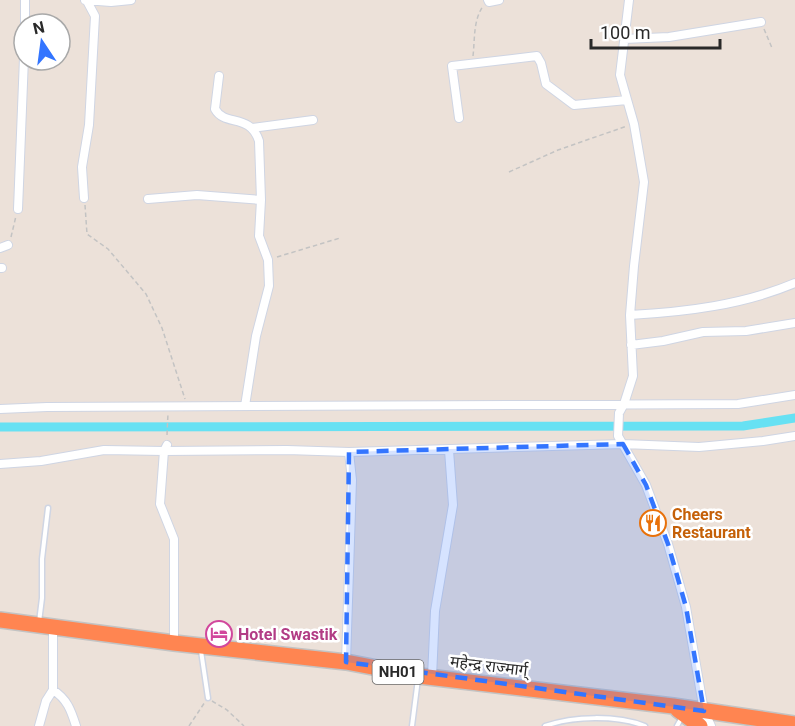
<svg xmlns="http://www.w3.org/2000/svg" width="795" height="726" viewBox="0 0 795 726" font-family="Roboto,'Noto Sans Devanagari',sans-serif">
<rect width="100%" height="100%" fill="#ece1d9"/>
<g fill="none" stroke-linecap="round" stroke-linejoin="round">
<!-- canal -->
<path stroke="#67e1f3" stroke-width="9" d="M0 427 743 426 795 418"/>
<defs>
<path id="lane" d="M39 622 42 598V559L48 508
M201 651 208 698
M412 726 418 679
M545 726C574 716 616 715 645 726
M677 726 682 717"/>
<path id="street" d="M85 0 111 2 131 0
M488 0 489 2 499 0
M629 0 620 75 634 124 644 182 634 266 630 315 633 376 624 404 619 413 618 436 646 485 668 544 686 607 704 711 711 726
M25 24V0
M624 39 669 37 761 22
M219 76 215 109C225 127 250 113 259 141L261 200 259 236 268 260 269 286 256 336 245 406
M459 118 452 66 537 56 541 63 546 84 574 105 627 100
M252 128 313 120
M84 198 82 167 89 125 95 16 87 1
M148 199 197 195 261 200
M18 209 24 58
M0 248 8 245
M0 268H2
M630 315C685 312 743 305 795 283
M631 345 663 341 703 332 746 331 795 323
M0 409 47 407 738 404 795 395
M167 445 164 451 160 504 174 539V643
M0 464 41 461 104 450 164 451 287 450 349 452 623 444 699 447 763 441 795 436
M346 662 352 480 349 452
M432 677 435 611 453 505 449 450
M53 690C67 699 71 710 76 726
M39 726 46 701 53 690V627"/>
<path id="highway" d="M0 620 174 643 346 662 419 676 673 706 795 724
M678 710 700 726"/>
</defs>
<!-- lane casing -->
<use href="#lane" stroke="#cfd5e3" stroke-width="7"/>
<!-- street casing -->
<use href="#street" stroke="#cfd5e3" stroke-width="10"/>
<!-- highway casing -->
<use href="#highway" stroke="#c3c3c3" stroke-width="18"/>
<!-- path -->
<path stroke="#c3c3c3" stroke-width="1.5" stroke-dasharray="4.5 3" stroke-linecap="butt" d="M764 29 772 48
M473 56C475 39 473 21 483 6
M509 172 558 150 627 126
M85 205 87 234 108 249 146 294 162 328 185 399
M11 237 16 216
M277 257 340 238
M167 435 168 413
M212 701 227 710 244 726
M189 726 205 702"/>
<!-- lane -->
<use href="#lane" stroke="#fff" stroke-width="4"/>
<!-- street -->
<use href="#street" stroke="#fff" stroke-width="8"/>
<!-- highway -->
<use href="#highway" stroke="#ff8551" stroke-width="15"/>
</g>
<!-- marked area -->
<path fill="#3375ff" fill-opacity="0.2" stroke="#3375ff" stroke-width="4.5" stroke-dasharray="12 8" stroke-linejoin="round" d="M623 444 646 485 668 544 686 607 704 711 346 662 349 452Z"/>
<!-- icons -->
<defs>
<symbol id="restaurant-ring" viewBox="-11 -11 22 22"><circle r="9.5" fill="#fff" stroke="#e8710a" stroke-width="1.5"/><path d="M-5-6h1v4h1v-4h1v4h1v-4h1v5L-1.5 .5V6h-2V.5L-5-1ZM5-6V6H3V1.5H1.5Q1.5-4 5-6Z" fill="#e8710a"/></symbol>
<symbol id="hotel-ring" viewBox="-11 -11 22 22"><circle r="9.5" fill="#fff" stroke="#d1479c" stroke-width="1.5"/><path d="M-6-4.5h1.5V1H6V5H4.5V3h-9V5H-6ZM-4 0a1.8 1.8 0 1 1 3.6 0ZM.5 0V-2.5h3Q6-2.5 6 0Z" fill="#d1479c"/></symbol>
</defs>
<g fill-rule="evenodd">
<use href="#restaurant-ring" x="638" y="508" width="30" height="30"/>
<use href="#hotel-ring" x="204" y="619" width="30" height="30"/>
</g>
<g text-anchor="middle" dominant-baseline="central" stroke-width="5" stroke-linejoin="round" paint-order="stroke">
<!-- shield labels -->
<rect fill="#fff" stroke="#696969" stroke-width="1.5" x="372.5" y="660" width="51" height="24" rx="4.5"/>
<g font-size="15" font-weight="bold" fill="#292929">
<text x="398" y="672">NH01</text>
</g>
<!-- food labels -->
<g font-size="16" font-weight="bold" fill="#c56008" stroke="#fff" text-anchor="start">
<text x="672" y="514">Cheers<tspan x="672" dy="18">Restaurant</tspan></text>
</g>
<!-- hotel labels -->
<g font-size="16" font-weight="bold" fill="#b23c85" stroke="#fff" text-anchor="start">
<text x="238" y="634">Hotel Swastik</text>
</g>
<!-- street labels -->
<g font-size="16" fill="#292929" stroke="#fff">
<text transform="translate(489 666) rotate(7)">महेन्द्र राज्मार्ग्</text>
</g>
</g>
<!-- north arrow -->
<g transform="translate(42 42) rotate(347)"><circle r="28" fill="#ffffff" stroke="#a9a9a9" stroke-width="1.5"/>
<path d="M0-4.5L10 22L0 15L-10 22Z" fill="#3375ff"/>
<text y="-9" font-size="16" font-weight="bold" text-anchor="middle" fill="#292929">N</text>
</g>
<!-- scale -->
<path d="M591 39v9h129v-9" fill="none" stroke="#292929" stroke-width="3"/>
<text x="600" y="39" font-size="18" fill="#292929" stroke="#ffffff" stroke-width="4.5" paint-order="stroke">100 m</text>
</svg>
